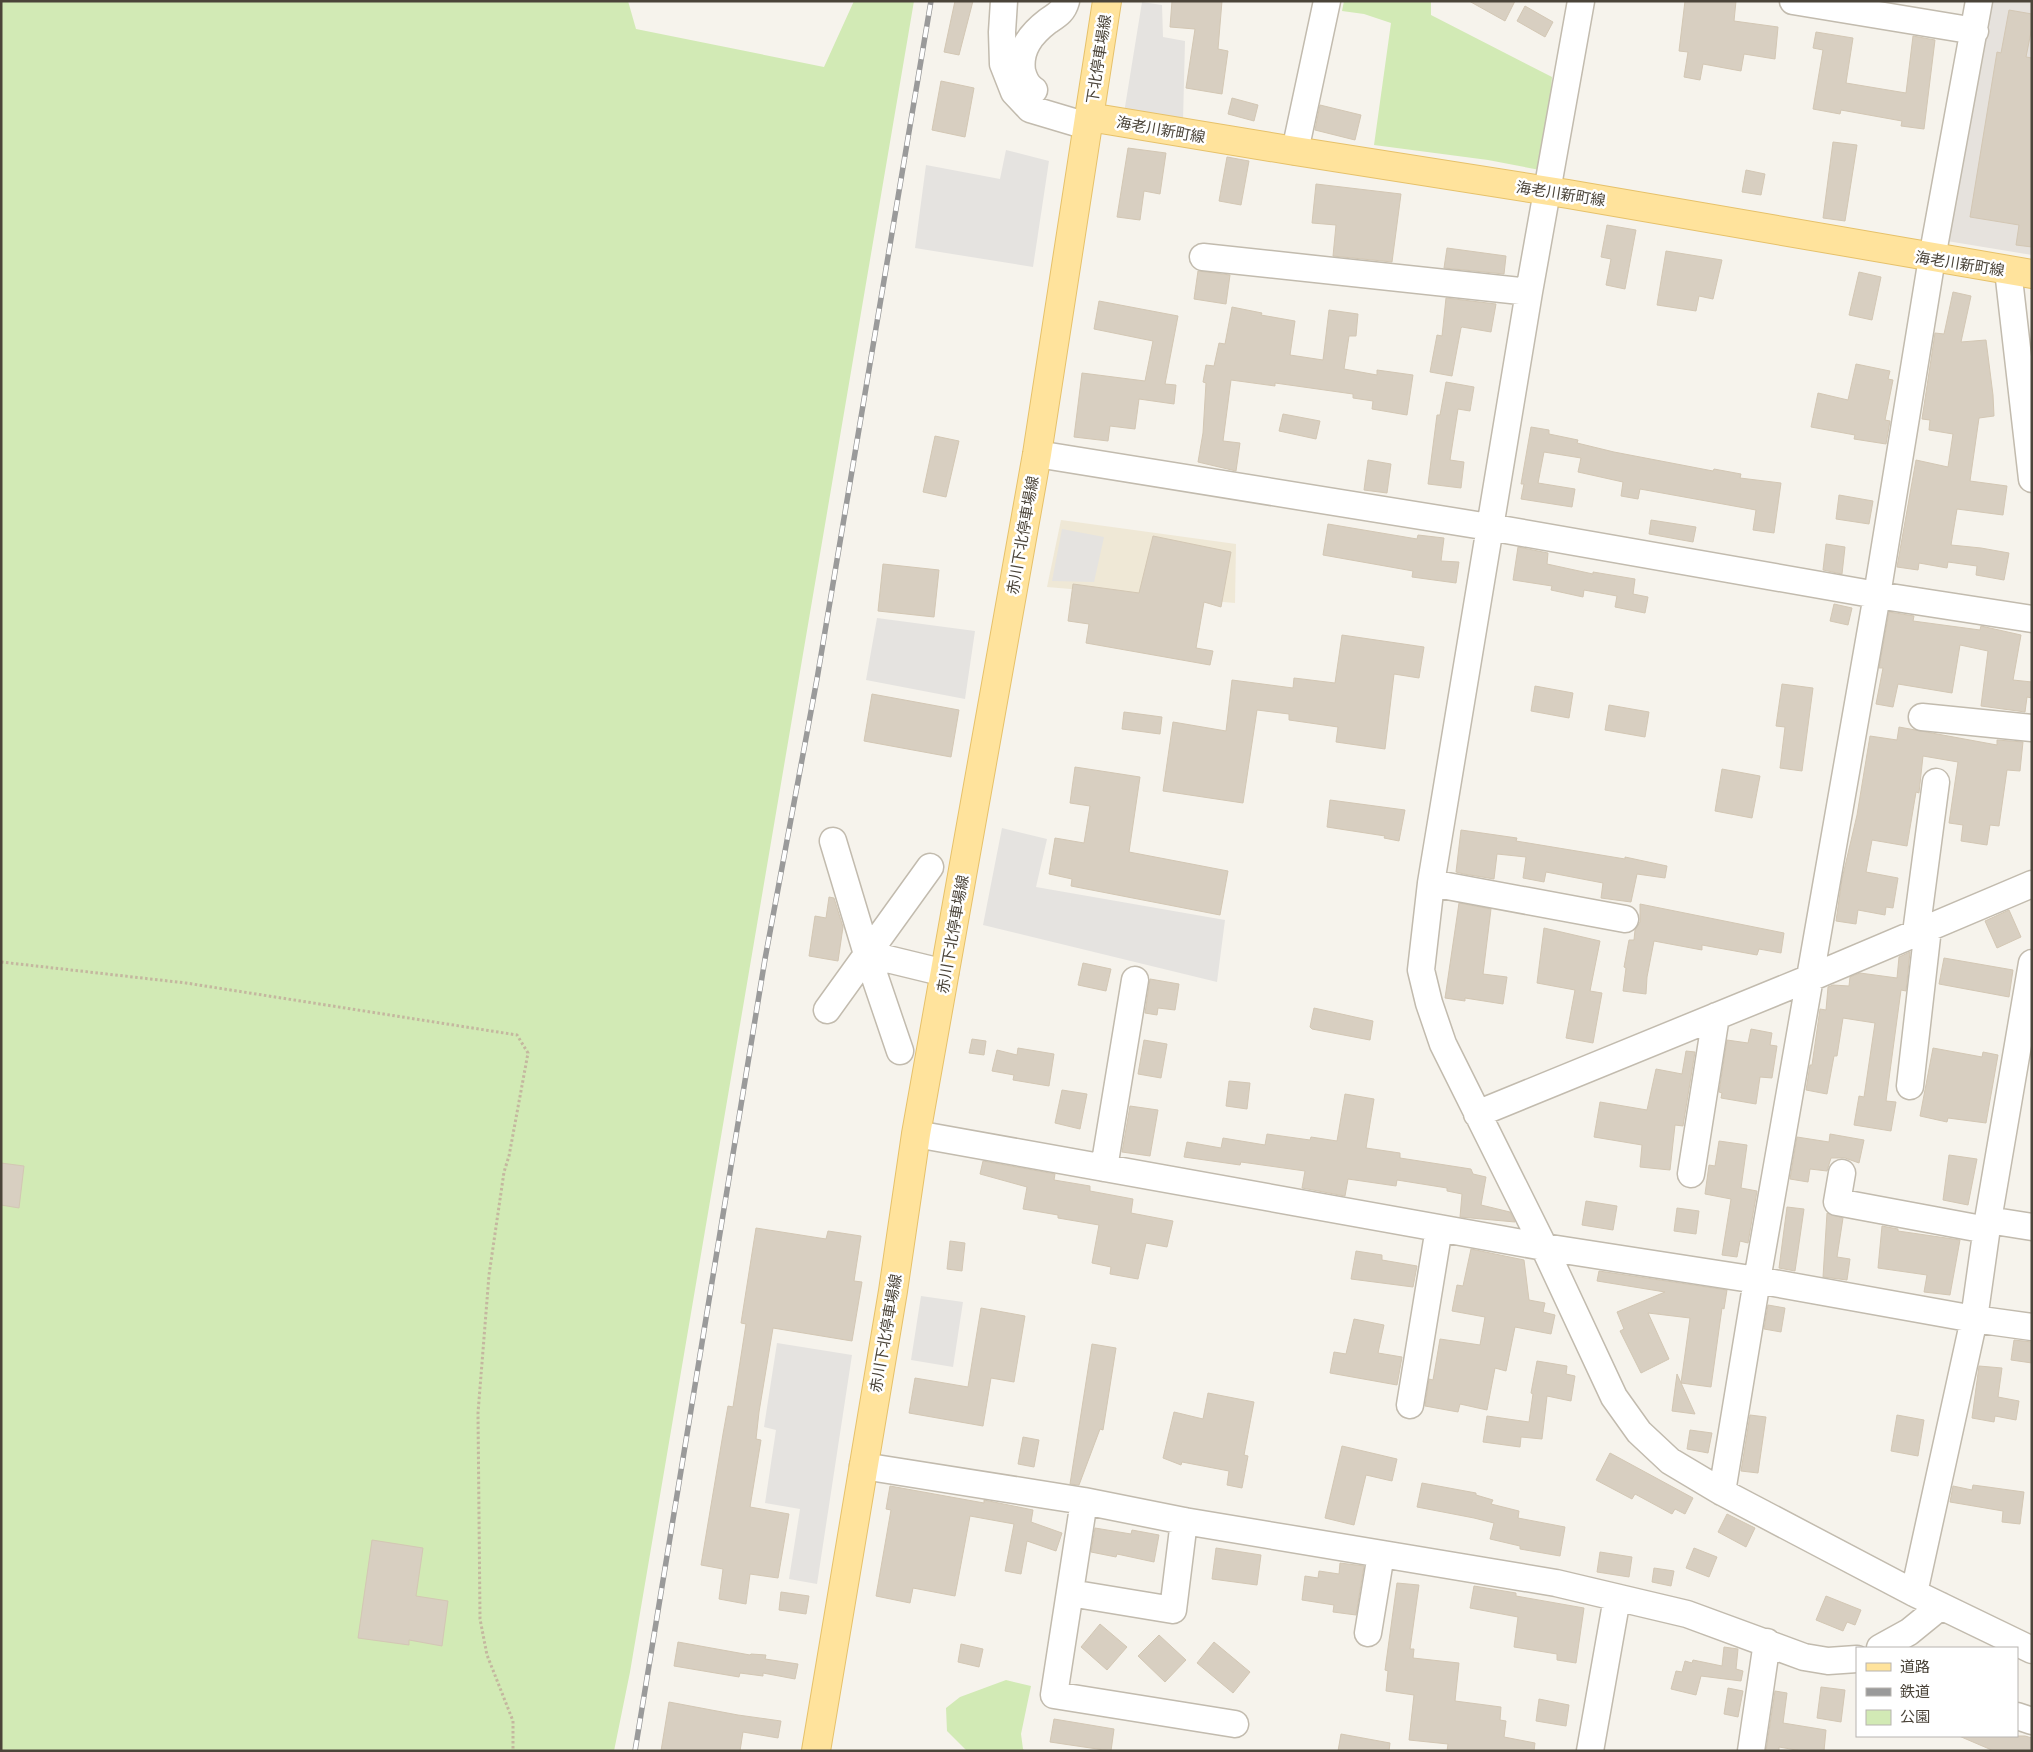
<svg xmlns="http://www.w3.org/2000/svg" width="2033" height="1752" viewBox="0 0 2033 1752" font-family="Barlow,'Noto Sans JP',sans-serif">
<rect width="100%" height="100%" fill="#f6f3ec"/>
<!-- industrial -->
<path fill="#e6e2dd" d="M1988 1H2032V255L1947 241Z"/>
<!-- education -->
<path fill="#efe8d6" d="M1061 520 1236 544 1235 603 1047 587Z"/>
<!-- green -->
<path fill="#d2eab5" d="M1 1H628L636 29 824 67 854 1H914L630 1672 614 1751H1Z
M1344 1H1431V15L1552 77 1545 171 1488 160 1374 145 1391 23 1364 14 1342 11Z
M1006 1680 1031 1686 1021 1734 1023 1749 1025 1751H967L947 1731 946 1708 960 1697Z"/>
<!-- parking -->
<path fill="#e5e3e0" d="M1142 2 1162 5 1163 37 1185 41 1183 121 1124 113Z
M1006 150 1049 161 1033 267 915 248 926 165 1000 179Z
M1062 529 1104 537 1094 582 1052 581Z
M877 618 975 631 965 699 866 680Z
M1002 828 1047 839 1036 887 1225 920 1217 982 983 925Z
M921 1296 963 1302 953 1367 911 1360Z
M777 1343 852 1355 817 1584 789 1579 800 1509 765 1503 776 1430 764 1427Z"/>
<!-- building -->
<path fill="#d8cfc1" stroke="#d3c7b4" d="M955 1H973L959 55 944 52Z
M1172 1H1222L1218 49 1228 51 1222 94 1186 88 1195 29 1170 27Z
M1469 1H1515L1505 21Z
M1685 1H1736L1734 21 1778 27 1775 59 1744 54 1741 71 1703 64 1700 80 1684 77 1688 52 1679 51Z
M1525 6 1553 22 1545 37 1517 21Z
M2009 10 2032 14V27L2026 57 2032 58V247L2016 245 2019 225 1970 217 1997 52 2001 53Z
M1816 32 1853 38 1846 83 1906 93 1913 36 1935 40 1924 129 1901 126 1902 121 1841 110 1840 114 1813 109 1823 50 1813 48Z
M941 81 974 88 965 137 932 130Z
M1232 98 1258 105 1254 121 1228 114Z
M1320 105 1361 115 1355 140 1315 130Z
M1833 142 1857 145 1845 221 1823 218Z
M1128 148 1166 153 1160 194 1144 191 1140 220 1117 217Z
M1227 157 1249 161 1241 205 1219 201Z
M1746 170 1765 174 1761 195 1742 192Z
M1316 184 1401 194 1392 262 1333 256 1336 225 1312 223Z
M1607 225 1636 230 1625 289 1606 285 1611 259 1601 257Z
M1447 248 1506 256 1504 274 1444 268Z
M1666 251 1722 260 1713 299 1699 296 1696 311 1657 305Z
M1198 271 1230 275 1226 304 1194 299Z
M1859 272 1881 277 1872 320 1849 315Z
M1953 292 1971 296 1961 342 1986 340 1993 395 1994 416 1979 418 1970 481 2007 486 2003 515 1957 509 1951 545 1981 548 2009 553 2004 580 1976 575 1977 566 1948 562 1947 568 1919 563 1918 570 1897 567 1916 460 1948 467 1953 434 1929 430 1930 420 1922 419 1935 333 1944 334Z
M1446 298 1496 304 1491 332 1462 327 1461 328 1452 376 1430 372 1437 335 1442 336Z
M1099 301 1178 316 1165 384 1176 385 1174 404 1139 399 1135 429 1110 426 1108 441 1074 437 1082 373 1145 381 1153 341 1094 329Z
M1232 307 1262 313 1261 315 1295 321 1290 355 1323 360 1329 310 1358 314 1356 336H1349L1344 369 1377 375V370L1413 375 1407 415 1372 409 1373 401 1353 398V394L1275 383V386L1231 380 1223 441 1240 443 1236 471 1198 462 1203 433 1206 383 1203 382 1206 365 1214 366 1219 343 1225 344Z
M1856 364 1890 371 1888 379 1893 380 1885 420 1890 421 1886 444 1854 439 1855 435 1811 427 1818 393 1848 400Z
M1446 382 1474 387 1470 411 1458 409 1450 460 1464 462 1461 488 1428 484 1437 415H1440Z
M1283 414 1320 421 1316 439 1279 431Z
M1531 427 1549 430V434L1578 440 1577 443 1614 452 1713 471 1714 469 1741 474 1740 478 1781 483 1774 533 1753 530 1756 510 1640 489 1638 499 1621 496 1623 482 1578 472 1581 458 1544 452 1538 483 1575 489 1572 507 1521 499 1524 484H1521Z
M935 436 959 441 946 497 923 492Z
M1368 460 1391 464 1387 493 1364 490Z
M1839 495 1873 501 1869 524 1836 519Z
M1651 520 1696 527 1693 542 1649 534Z
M1328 524 1417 539 1418 535 1444 538 1441 561 1459 562 1456 583 1412 577 1413 571 1323 555Z
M1153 536 1231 552 1221 607 1204 602 1196 648 1213 651 1210 665 1086 643 1089 624 1068 621 1073 584 1139 593Z
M1826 544 1845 547 1842 574 1823 570Z
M1518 547 1548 553 1547 564 1593 574V572L1635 579 1633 594 1648 597 1645 613 1615 607 1617 596 1584 590 1583 597 1551 590 1552 586 1513 580Z
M883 564 939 570 934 617 878 611Z
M1834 604 1852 608 1848 625 1830 621Z
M1889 612 1914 616 1913 621 1980 630 1981 626 2021 635 2013 680 2032 682V698L2027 697 2025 712 1981 706 1988 651 1960 645 1952 693 1898 684 1893 707 1876 704 1883 668H1879Z
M1342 635 1424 647 1419 678 1394 674 1385 749 1336 742 1338 727 1289 720V714L1257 710 1243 803 1163 791 1173 722 1226 731 1232 680 1293 688 1294 678 1335 683Z
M1782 684 1813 688 1802 771 1780 768 1785 727 1776 726Z
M1535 686 1573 693 1569 718 1531 711Z
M872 694 959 710 951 757 864 741Z
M1609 705 1649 712 1645 737 1605 730Z
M1124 712 1162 717 1160 734 1122 729Z
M1899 727 1997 745V740L2023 742 2020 771 2007 770 1999 826 1990 825 1987 845 1961 841 1963 825 1949 823 1958 762 1923 756 1919 793 1916 792 1907 846 1872 840 1866 872 1898 878 1893 908 1886 907 1885 915 1858 910 1856 924 1836 921 1842 879 1857 815 1870 736 1897 740Z
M1075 767 1140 777 1129 852 1228 871 1220 915 1071 886 1072 879 1049 874 1055 838 1084 843 1090 806 1070 803Z
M1722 769 1760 776 1752 818 1715 811Z
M1330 800 1405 810 1399 841 1384 838 1385 836 1327 827Z
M1461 830 1517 838 1516 841 1625 859V857L1667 866 1665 878 1637 874 1631 902 1601 898 1603 883 1546 872 1544 882 1523 878 1526 857 1497 854 1494 879 1464 874 1456 872Z
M829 897 834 898 843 927 838 961 809 956 815 916 826 918Z
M1459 903 1491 909 1483 974 1507 977 1503 1004 1465 998V1001L1445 998Z
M1640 904 1784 933 1781 953 1759 949 1757 955 1702 945V950L1654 941 1647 977 1646 994 1623 991 1626 968 1624 967 1629 940H1634L1635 930 1640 922Z
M2009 910 2021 937 1997 948 1985 921Z
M1544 928 1600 941 1590 991 1602 993 1593 1043 1566 1038 1575 990 1537 983Z
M1910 952 1906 991 1901 990 1886 1101 1896 1102 1891 1131 1854 1125 1859 1096 1864 1097 1875 1023 1843 1018 1837 1056H1834L1827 1094 1806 1090 1810 1065H1812L1820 1009 1826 1010 1828 987 1833 985 1849 986 1850 977 1860 973 1897 978 1899 957Z
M1944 958 2013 970 2009 997 1939 984Z
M1083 963 1111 969 1106 991 1078 985Z
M1150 979 1179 984 1175 1010 1158 1008 1157 1015 1145 1013Z
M1314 1008 1373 1021 1370 1040 1312 1029 1310 1027Z
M1751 1029 1772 1033 1770 1045 1777 1046 1772 1078 1760 1077 1756 1104 1721 1098 1722 1093 1719 1092 1727 1040 1748 1043Z
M972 1039 986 1041 984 1055 969 1053Z
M1144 1040 1167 1044 1161 1078 1138 1074Z
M1018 1048 1054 1054 1049 1086 1013 1080 1014 1075 992 1071 997 1050 1017 1055Z
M1933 1048 1982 1057 1983 1052 1998 1055 1986 1123 1948 1118 1947 1122 1920 1116Z
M1686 1051 1695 1052 1683 1126 1675 1125 1670 1170 1640 1167 1642 1145 1594 1137 1600 1102 1647 1110 1656 1069 1682 1074Z
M1229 1081 1250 1083 1247 1109 1226 1106Z
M1062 1090 1087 1094 1080 1129 1055 1123Z
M1345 1094 1374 1099 1366 1148 1400 1153V1158L1471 1169 1473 1174 1486 1177 1481 1205 1510 1212 1515 1222 1460 1217 1462 1194 1447 1191V1188L1397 1180 1396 1186 1348 1179 1345 1196 1302 1188 1305 1171 1241 1162 1240 1165 1184 1157 1187 1142 1221 1148 1223 1138 1265 1145 1267 1134 1310 1140 1311 1137 1337 1141Z
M1130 1106 1158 1110 1150 1156 1122 1152Z
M1830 1134 1864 1140 1859 1163 1845 1158H1831L1827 1171 1810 1169 1808 1182 1790 1179 1797 1137 1829 1142Z
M1719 1141 1747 1145 1741 1188 1757 1191 1748 1243 1740 1241 1737 1257 1722 1255 1731 1199 1705 1194 1709 1165 1715 1166Z
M1949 1155 1977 1159 1968 1205 1943 1200Z
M983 1161 1055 1174 1054 1180 1090 1186V1191L1133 1199 1131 1213 1173 1221 1167 1247 1146 1243 1138 1279 1110 1274 1111 1267 1092 1263 1099 1225 1058 1218V1215L1023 1209 1027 1187 980 1174Z
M1 1163 24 1166 19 1208 1 1205Z
M1586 1201 1617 1206 1613 1230 1582 1225Z
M1787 1207 1804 1209 1795 1271 1779 1268Z
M1677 1208 1699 1211 1696 1234 1674 1231Z
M1827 1213 1843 1218 1837 1257 1850 1259 1847 1280 1823 1277Z
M1882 1226 1898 1229V1231L1960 1240 1950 1295 1924 1292 1927 1275 1878 1268Z
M756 1228 826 1239 828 1231 861 1236 854 1281 862 1282 852 1341 773 1328 759 1412 756 1439 761 1440 750 1507 789 1514 778 1578 750 1574 746 1604 719 1599 723 1569 701 1565 723 1434 728 1406 733 1407 746 1324 741 1323Z
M950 1241 965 1243 962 1271 947 1269Z
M1471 1249 1524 1260 1529 1300 1545 1303 1543 1312 1555 1315 1551 1334 1515 1327 1506 1371 1495 1368 1487 1410 1460 1404 1458 1412 1425 1406 1429 1379 1433 1380 1440 1339 1480 1345 1485 1317 1452 1311 1457 1285 1463 1286Z
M1356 1251 1382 1255V1260L1417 1266 1413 1287 1351 1279Z
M1599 1271 1727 1290 1724 1309 1722 1308 1711 1387 1681 1383 1690 1318 1648 1313 1669 1359 1641 1373 1620 1331 1624 1329 1617 1312 1665 1292 1597 1281Z
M1768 1305 1785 1308 1781 1332 1764 1329Z
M981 1308 1025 1316 1014 1382 991 1378 983 1426 909 1413 915 1378 968 1387Z
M1354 1319 1384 1325 1378 1353 1402 1357 1397 1385 1330 1373 1334 1352 1346 1354Z
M2014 1340 2032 1342V1363L2011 1360Z
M1092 1344 1116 1348 1103 1430 1100 1429 1079 1485 1070 1484Z
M1537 1361 1567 1366 1566 1374 1575 1376 1571 1401 1547 1396 1542 1439 1521 1437 1520 1447 1483 1442 1487 1416 1529 1422 1533 1394 1531 1393Z
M1979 1366 2002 1368 1998 1397 2019 1401 2016 1420 1995 1416 1994 1422 1972 1418Z
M1677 1374 1695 1414 1672 1411Z
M1208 1393 1254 1402 1244 1455 1248 1456 1242 1488 1227 1485 1229 1471 1182 1462 1181 1465 1163 1458 1174 1412 1203 1419Z
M1750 1415 1766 1417 1758 1473 1741 1471Z
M1897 1415 1924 1420 1918 1456 1891 1451Z
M1690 1430 1712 1433 1708 1453 1687 1449Z
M1023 1437 1039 1440 1034 1467 1018 1464Z
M1342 1446 1397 1459 1392 1481 1366 1475 1354 1525 1325 1518Z
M1610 1453 1693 1498 1685 1514 1675 1509 1672 1514 1635 1494 1632 1499 1596 1480Z
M1422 1483 1476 1493V1495L1493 1500 1491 1504 1519 1511 1518 1518 1565 1527 1560 1556 1520 1549V1546L1490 1539 1494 1523 1474 1518 1417 1507Z
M1973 1485 2024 1492 2020 1524 2002 1522 2003 1511 1950 1502 1953 1486 1972 1490Z
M890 1486 984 1503V1500L1033 1510 1031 1522 1062 1533 1056 1551 1027 1541 1021 1574 1005 1571 1014 1524 970 1516 955 1596 913 1588 910 1603 876 1596 891 1510 886 1509Z
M1727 1514 1755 1528 1746 1547 1718 1532Z
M1095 1528 1131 1534 1132 1530 1159 1535 1154 1562 1117 1554 1116 1557 1091 1552Z
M372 1540 423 1548 416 1596 448 1601 442 1646 409 1640V1645L358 1638Z
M1216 1548 1261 1555 1257 1585 1212 1579Z
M1694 1548 1717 1557 1709 1577 1686 1568Z
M1600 1552 1632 1557 1629 1577 1597 1572Z
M1340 1563 1364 1566 1356 1615 1333 1612 1334 1605 1302 1600 1305 1576 1318 1578 1319 1571 1339 1574Z
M1654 1568 1674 1571 1671 1586 1652 1582Z
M1397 1583 1419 1585 1410 1649H1414L1413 1658 1459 1663 1455 1701 1501 1707 1500 1720 1506 1721 1504 1737 1535 1743 1534 1751H1447L1448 1744 1409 1740 1414 1695 1386 1691 1388 1671 1385 1670Z
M1474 1586 1516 1593V1596L1584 1608 1576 1663 1557 1660V1654L1514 1647 1518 1617 1470 1608Z
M781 1592 809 1596 806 1614 779 1610Z
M1826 1596 1861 1610 1855 1625 1847 1622 1843 1631 1816 1620Z
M1100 1624 1127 1647 1107 1670 1081 1647Z
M1159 1635 1186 1660 1165 1682 1138 1656Z
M678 1642 750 1655 751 1654 766 1655 765 1659 798 1664 795 1679 763 1673V1676L740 1673 739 1677 674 1666Z
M1214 1642 1250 1672 1233 1693 1197 1663Z
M961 1644 983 1649 979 1667 958 1662Z
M1724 1647 1738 1649 1736 1669 1743 1671 1741 1681 1701 1676 1696 1695 1671 1689 1676 1671 1682 1672 1685 1661 1692 1663 1693 1660 1722 1666Z
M1821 1687 1845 1690 1841 1722 1817 1718Z
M1728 1688 1743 1691 1738 1717 1724 1714Z
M1775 1691 1787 1693 1783 1723 1826 1730 1824 1751H1802L1779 1747V1751H1766Z
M1539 1699 1569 1705 1566 1726 1536 1721Z
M669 1702 738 1715 781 1721 778 1738 743 1732 740 1751H661Z
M1054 1719 1114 1729 1111 1751 1050 1742Z
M1341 1734 1390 1743 1389 1751H1338Z
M1959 1736H2025L2032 1738V1751H1994Z"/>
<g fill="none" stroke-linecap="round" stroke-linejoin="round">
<defs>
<path id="minor" d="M1004 1 1002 32 1003 64 1014 92 1030 109 1087 126
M1581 1 1529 292 1431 883 1421 970 1429 1003 1443 1044 1544 1247 1614 1397 1639 1432 1670 1461 1722 1492 1914 1593 2032 1650
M1793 1 1975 31
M1034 90C1027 86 1024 79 1022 71 1019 49 1031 34 1048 21 1057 15 1063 12 1066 1
M1295 151 1327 1
M1203 257 1529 292
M2008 270 2032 479
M1037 454 1489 527 1877 595 2032 619
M1922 717 2032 728
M833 841 867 954 900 1051
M1431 883 1625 919
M1916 933 1936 782
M867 954 945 973
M827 1010 930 867
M1910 1086 1928 928
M1477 1114 1810 978 2032 884
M916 1134 1544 1247 1757 1280 1974 1319 2032 1327
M1104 1168 1135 980
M1842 1173 1837 1202 1987 1230
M1691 1174 1716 1016
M1988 1220 2032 1227
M1410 1405 1439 1228
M863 1466 1084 1501 1184 1521 1556 1583 1687 1614 1804 1657 1828 1661 1857 1659
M1722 1492 1757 1280 1877 595 1932 258 1979 1
M1084 1501 1054 1695 1235 1724
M1070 1593 1173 1610 1184 1521
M1914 1593 1974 1319 1988 1220 2032 963
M1368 1633 1381 1554
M1880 1648 1909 1632 1941 1606
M2017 1716 2032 1721
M1590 1751 1617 1598
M1751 1751 1767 1642"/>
<path id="major" d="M1089 117 1295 151 1568 194 2032 274
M816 1751 893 1291 916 1134 1037 454 1107 1"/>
</defs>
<!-- minor casing -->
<use href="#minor" stroke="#c2bbae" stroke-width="29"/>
<!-- major casing -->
<use href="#major" stroke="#e6c16a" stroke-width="30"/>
<!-- path -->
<path stroke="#c4b79f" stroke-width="3" stroke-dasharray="2.5 2.5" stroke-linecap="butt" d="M1 962 186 983 517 1035 528 1053 509 1156 504 1172 489 1275 478 1413 480 1619 487 1655 513 1721V1751"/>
<!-- minor -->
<use href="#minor" stroke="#fff" stroke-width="26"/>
<!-- major -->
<use href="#major" stroke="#ffe39c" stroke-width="28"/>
<defs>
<path id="rail" d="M635 1751 765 959 817 679 931 1"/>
</defs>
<!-- rail casing -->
<use href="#rail" stroke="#9a9a9a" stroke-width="5.5"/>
<!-- rail -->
<use href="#rail" stroke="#fff" stroke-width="4" stroke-dasharray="11" stroke-linecap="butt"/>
</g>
<g text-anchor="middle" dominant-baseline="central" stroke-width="5" stroke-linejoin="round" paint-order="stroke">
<!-- street labels -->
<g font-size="15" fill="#4b4439" stroke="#fff">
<text transform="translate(1098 59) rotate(-81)">下北停車場線</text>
<text transform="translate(1161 129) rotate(10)">海老川新町線</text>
<text transform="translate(1561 193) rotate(9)">海老川新町線</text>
<text transform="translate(1960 263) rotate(9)">海老川新町線</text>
<text transform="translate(1022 535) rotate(-80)">赤川下北停車場線</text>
<text transform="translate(952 934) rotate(-80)">赤川下北停車場線</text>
<text transform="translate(885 1333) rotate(-80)">赤川下北停車場線</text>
</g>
</g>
<!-- border -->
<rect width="2033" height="1752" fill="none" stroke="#4b4439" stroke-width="5"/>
<!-- legend -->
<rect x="1856" y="1647" width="162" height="90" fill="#ffffff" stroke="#b7b4b0"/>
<rect x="1866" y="1663" width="25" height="8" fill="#ffe39c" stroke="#b7b4b0"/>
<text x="1900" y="1672" font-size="15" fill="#4b4439">道路</text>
<rect x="1866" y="1688" width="25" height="8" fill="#9a9a9a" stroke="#b7b4b0"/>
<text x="1900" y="1697" font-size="15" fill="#4b4439">鉄道</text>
<rect x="1866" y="1710" width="25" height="15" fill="#d2eab5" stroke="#b7b4b0"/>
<text x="1900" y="1722" font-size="15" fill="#4b4439">公園</text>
</svg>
